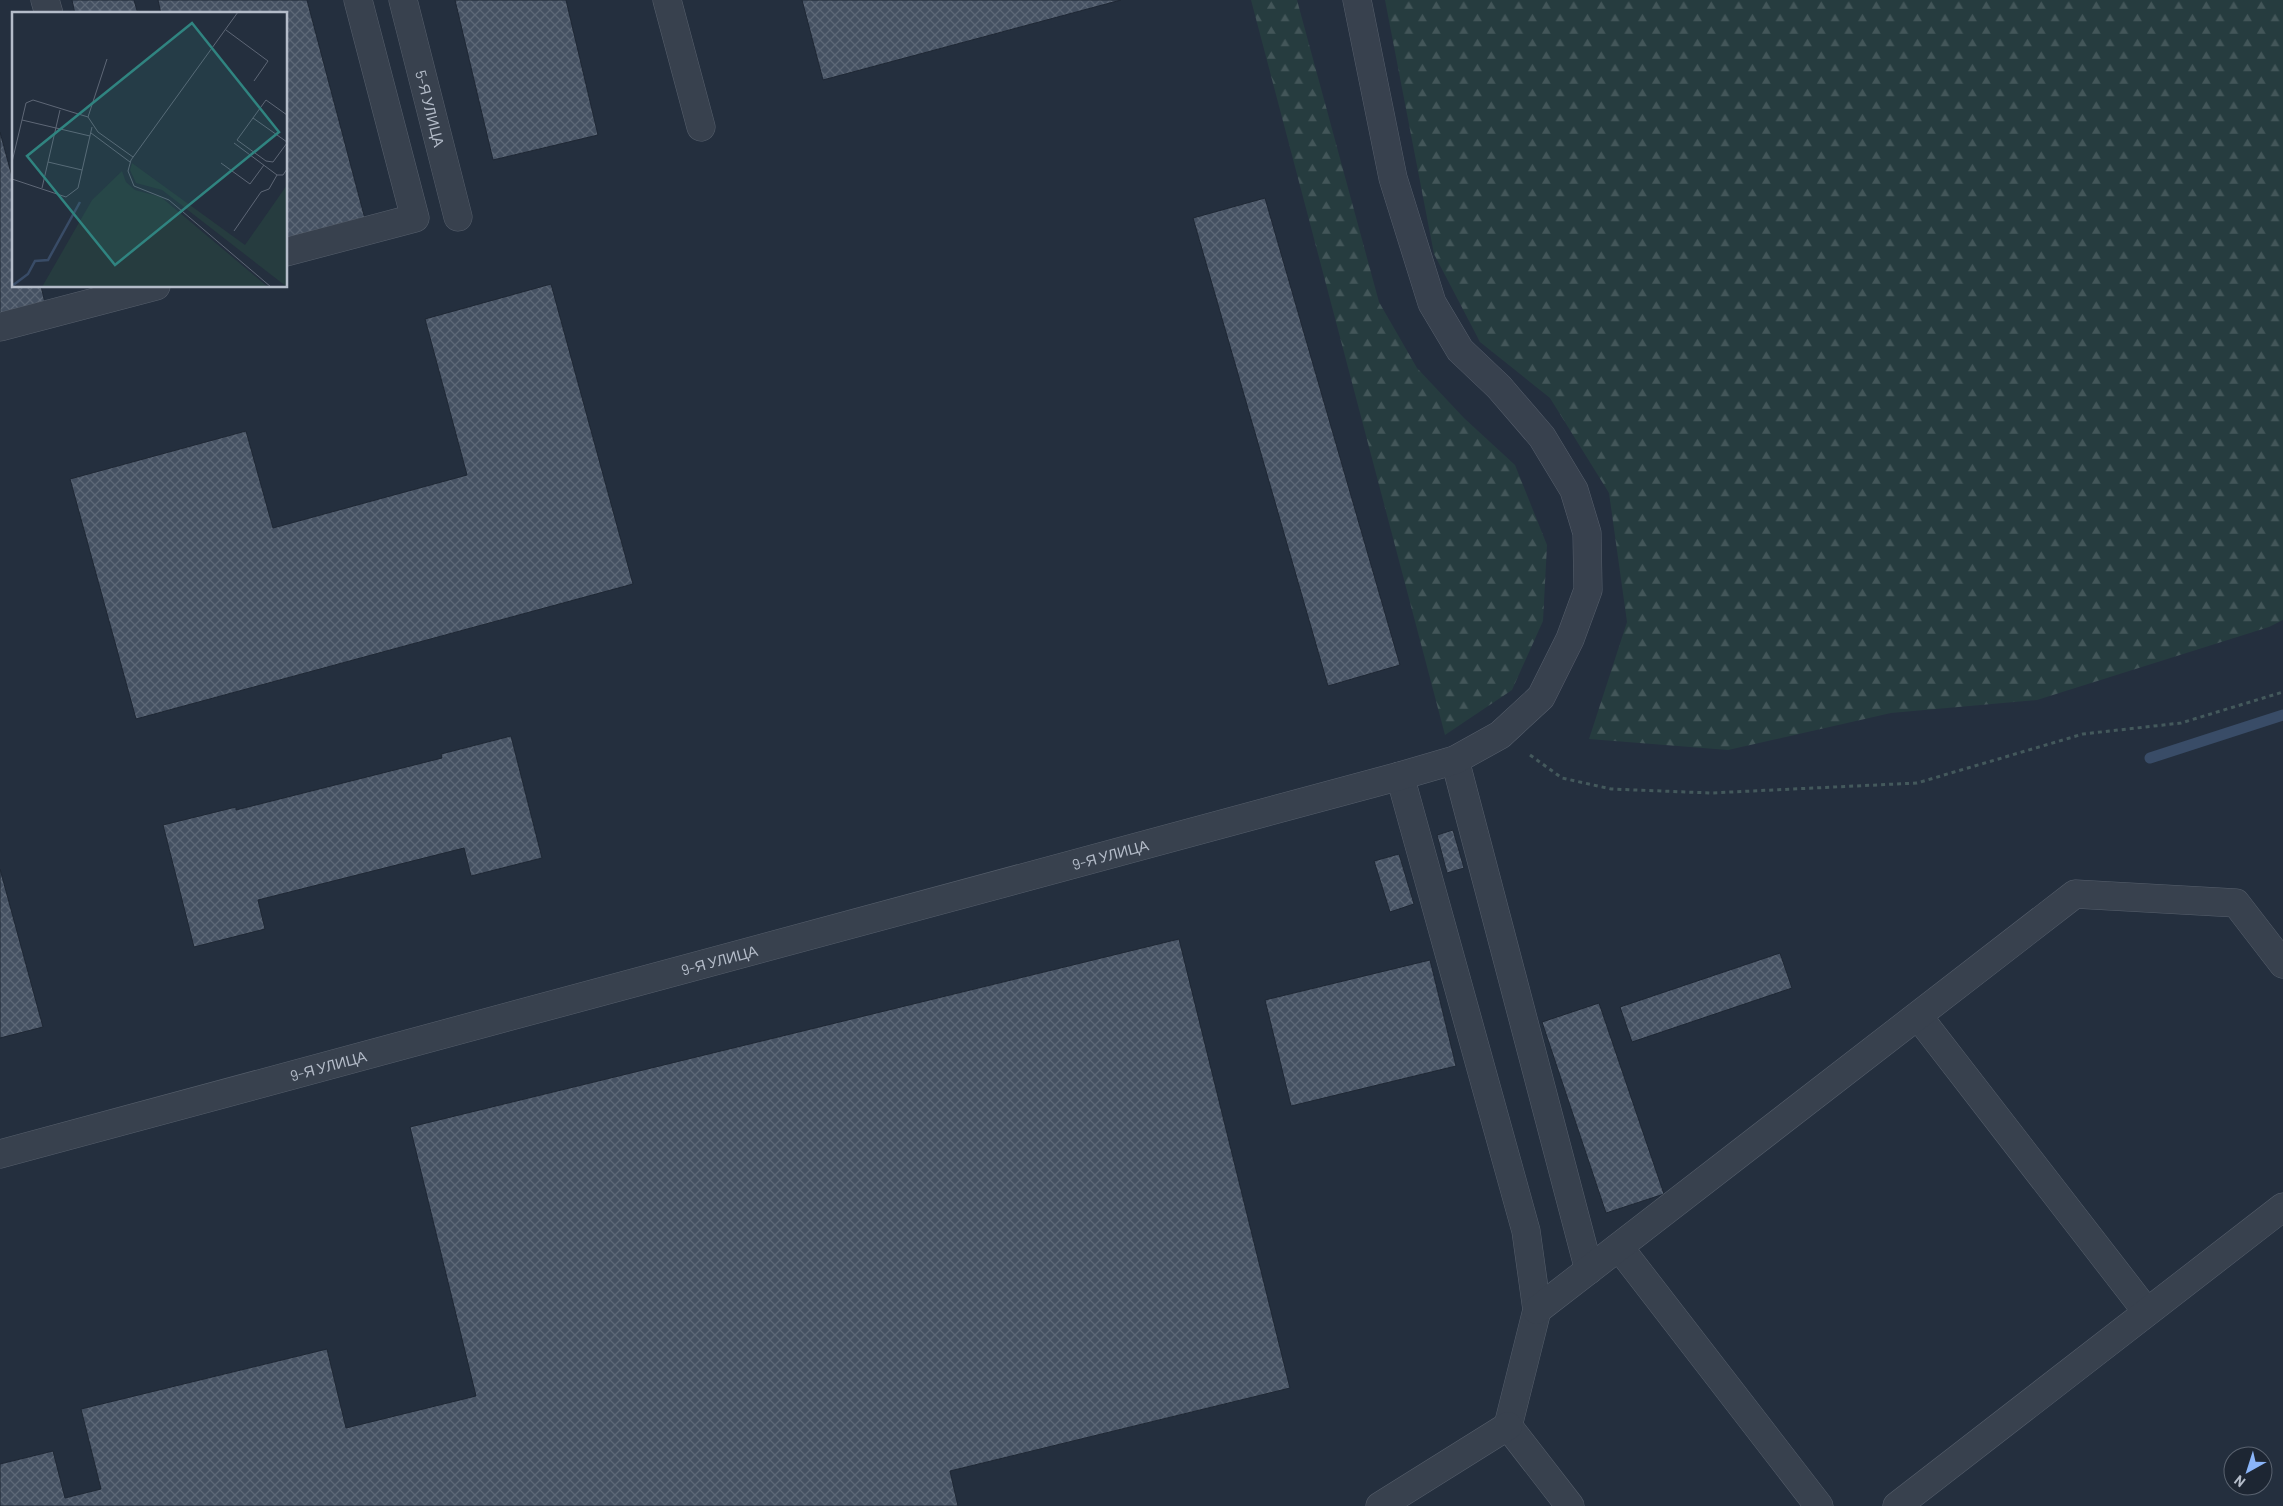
<svg xmlns="http://www.w3.org/2000/svg" width="2283" height="1506" viewBox="0 0 2283 1506" font-family="Barlow,sans-serif">
<defs>
<pattern id="forest-firs" width="22" height="20" patternUnits="userSpaceOnUse" patternTransform="scale(1.25)"><rect width="22" height="20" fill="#263c3f"/><path d="M5 1l3.5 6h-7zM16 11l3.5 6h-7z" fill="#435659"/></pattern>
<pattern id="building-cross-hatch" width="8" height="8" patternUnits="userSpaceOnUse" patternTransform="scale(1.25)"><rect width="8" height="8" fill="#455162"/><path d="M0 0l8 8M0 8l8-8" fill="none" stroke="#5d6877"/></pattern>
</defs>
<rect width="100%" height="100%" fill="#242f3e"/>
<!-- forest -->
<path fill="url(#forest-firs)" d="M1251 0H1297L1379 302 1417 368 1464 418 1515 465 1547 545 1543 621 1512 690 1445 735Z
M1385 0H2283V620L2269 627 2037 700 1891 713 1728 750 1589 739 1627 622 1609 493 1550 398 1480 342 1434 254Z"/>
<g fill="none" stroke-linecap="round" stroke-linejoin="round">
<!-- stream -->
<path stroke="#394c67" stroke-width="11" d="M2150 758 2283 715"/>
</g>
<!-- building -->
<path fill="url(#building-cross-hatch)" stroke="#1f2835" d="M72 0H134L138 14H75Z
M158 0H307L365 219 286 239V14H161Z
M455 0H566L598 135 493 160Z
M802 0H1121L823 80Z
M0 132 14 184V286H41L45 303 0 315Z
M1265 198 1400 665 1328 686 1193 218Z
M551 284 633 584 136 719 70 479 246 431 273 528 467 475 425 319Z
M511 736 542 858 471 876 464 848 258 900 265 929 194 947 163 825 236 807V810L442 758 441 754Z
M1453 830 1464 868 1447 873 1437 835Z
M1399 854 1414 904 1390 912 1374 861Z
M0 869 43 1027 0 1038Z
M1179 939 1290 1388 950 1471 958 1506H0V1464L53 1451 65 1498 101 1489 81 1409 327 1349 346 1428 476 1396 410 1127Z
M1780 953 1792 988 1632 1042 1620 1007Z
M1430 960 1456 1066 1291 1106 1265 1000Z
M1599 1003 1664 1194 1606 1213 1542 1022Z"/>
<g fill="none" stroke-linecap="round" stroke-linejoin="round">
<defs>
<g id="minor">
<path d="M45 0 49 14"/>
<path id="s1" d="M403 0 458 217"/>
<path d="M667 0 701 127"/>
<path d="M286 252 415 218 358 0"/>
<path d="M0 327 156 286"/>
<path d="M1455 760 1589 1270"/>
<path d="M1400 776 1526 1231 1537 1310 1508 1426 1570 1506"/>
<path d="M1918 1016 2147 1312"/>
<path id="s2" d="M0 1154 1400 776 1455 760 1500 735 1541 697 1570 639 1588 590 1587 533 1574 490 1542 437 1499 387 1460 350 1432 303 1393 178 1357 0"/>
<path d="M1619 1247 1819 1506"/>
<path d="M1537 1310 2075 894 2236 903 2283 964"/>
<path d="M1380 1506 1508 1426"/>
<path d="M1897 1506 2283 1207"/>
</g>
</defs>
<!-- minor casing -->
<use href="#minor" stroke="#565f6c" stroke-width="29"/>
<!-- path -->
<path stroke="#44595c" stroke-width="3" stroke-dasharray="4 4" stroke-linecap="butt" d="M1530 755 1562 778 1611 789 1711 793 1917 783 2083 734 2181 723 2283 692"/>
<!-- minor -->
<use href="#minor" stroke="#38414e" stroke-width="28"/>
</g>
<g text-anchor="middle" dominant-baseline="central" stroke-width="4" stroke-linejoin="round" paint-order="stroke">
<!-- street labels -->
<g font-size="15" fill="#b4bcc9" stroke="#1d2633">
<text stroke="none"><textPath href="#s1" startOffset="112">5-Я УЛИЦА</textPath></text>
<text stroke="none"><textPath href="#s2" startOffset="1150">9-Я УЛИЦА</textPath></text>
<text stroke="none"><textPath href="#s2" startOffset="745">9-Я УЛИЦА</textPath></text>
<text stroke="none"><textPath href="#s2" startOffset="340">9-Я УЛИЦА</textPath></text>
</g>
</g>
<!-- overview -->
<g transform="translate(12 12)">
<rect width="275" height="275" fill="#242f3e"/>
<path d="M120 151 233 233 275 173V275L150 178 124 171 118 158ZM110 159 114 170 123 178 149 185 256 275H30L80 188Z" fill="#263c3f"/>
<path fill="none" stroke="#394c67" stroke-width="2.5" d="M0 274 16 262 23 249 36 248 68 190"/>
<path fill="none" stroke="#5e6776" stroke-width="1" d="M226 0 119 148 116 159 122 174 157 188 259 275M214 18 256 49 242 69M275 103 254 88 225 128 254 149 261 150 275 131M76 105 95 47M241 106 275 130M10 108 78 124M79 121 118 150M222 131 265 163H271L275 157M0 150 14 91 21 88 76 105 86 120 121 145M36 150 70 158M209 151 238 172 252 153M0 167 54 185 66 176 80 115M30 176 48 98M222 219 249 180 257 177 265 163"/>
<path fill="#308480" fill-opacity="0.15" stroke="#308480" stroke-width="2.5" d="M180 11 267 120 103 253 15 144Z"/>
<rect width="275" height="275" fill="none" stroke="#b4bcc9" stroke-width="2.5"/>
</g>
<!-- north arrow -->
<g transform="translate(2248 1471) rotate(219)"><circle r="24" fill="#1d2633" stroke="#59626f"/>
<path d="M0-4L9 19L0 12L-9 19Z" fill="#8ab4f8"/>
<text y="-8" font-size="14" font-weight="bold" text-anchor="middle" fill="#b4bcc9">N</text>
</g>
</svg>
